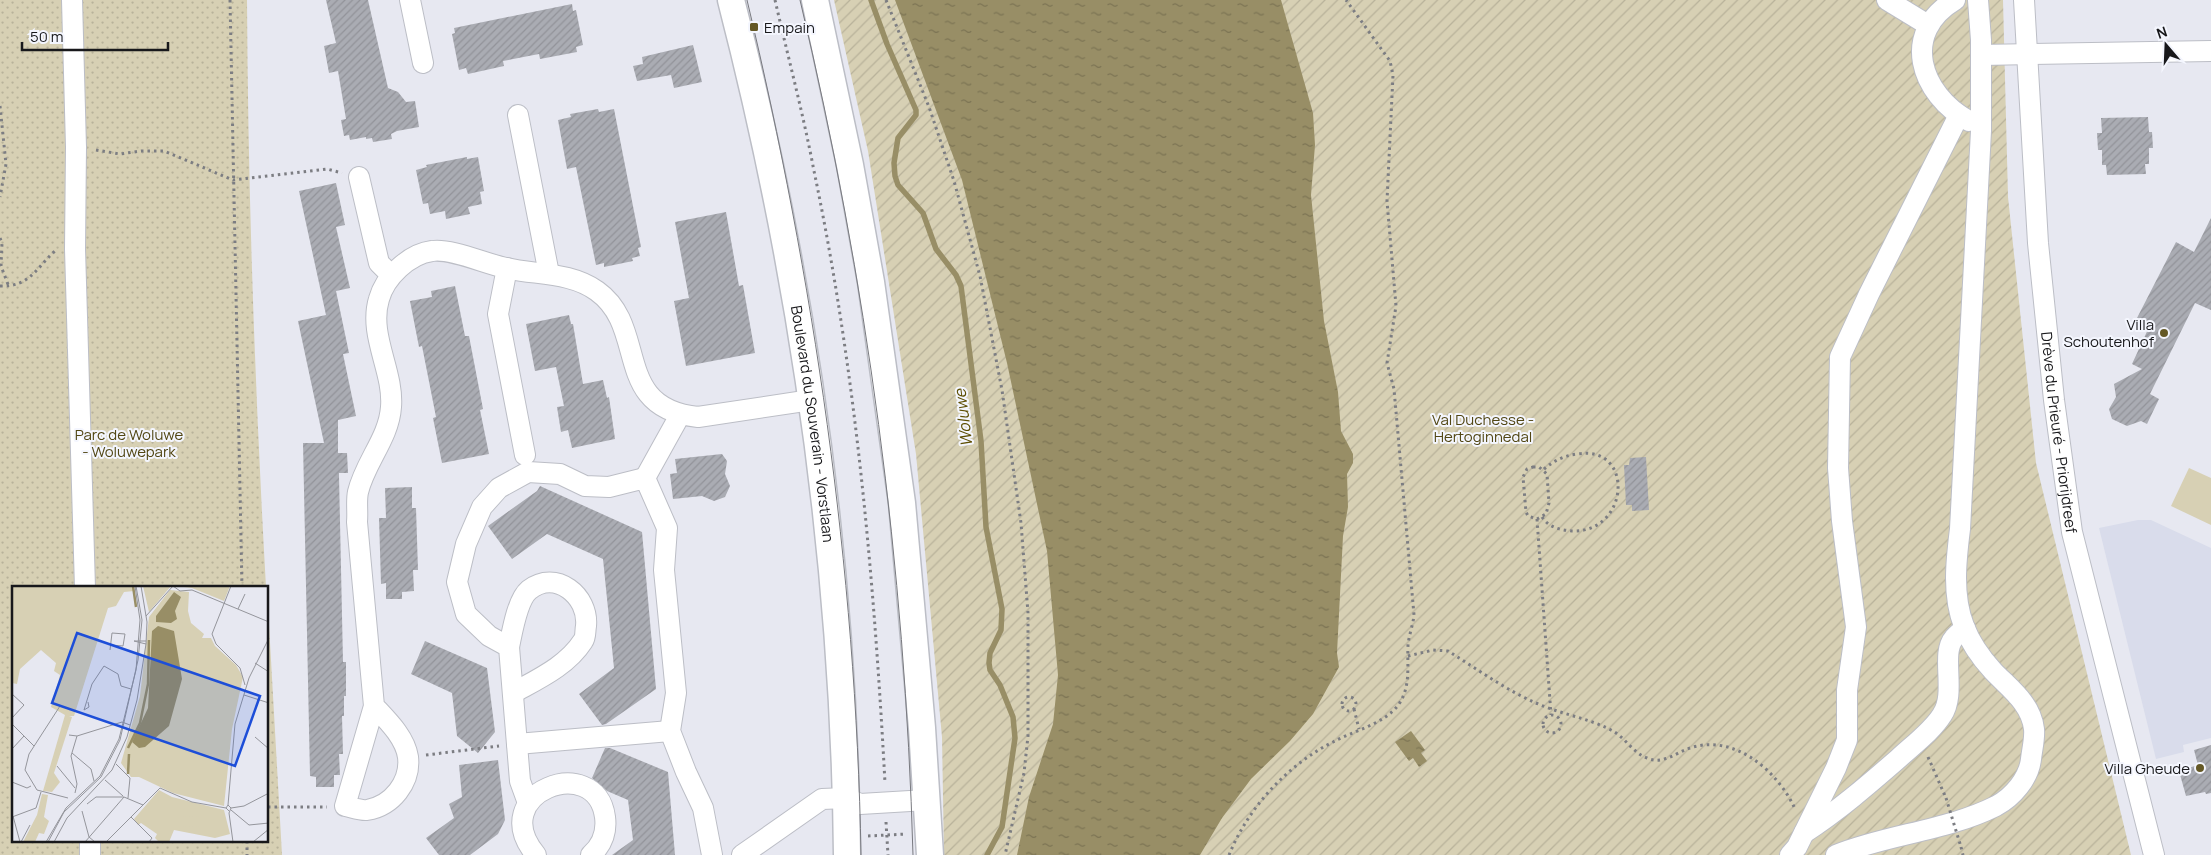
<svg xmlns="http://www.w3.org/2000/svg" width="2211" height="855" viewBox="0 0 2211 855" font-family="Manrope,sans-serif">
<defs>
<pattern id="park-dots" width="8" height="8" patternUnits="userSpaceOnUse" patternTransform="scale(1.25)"><rect width="8" height="8" fill="#d7d0b4"/><path d="M2 2h.1M6 6h.1" fill="none" stroke="#b8b29a" stroke-width="1.8" stroke-linecap="round"/></pattern>
<pattern id="garden-furrows" width="10" height="10" patternUnits="userSpaceOnUse" patternTransform="scale(1.25)"><rect width="10" height="10" fill="#d7d0b4"/><path d="M-1 1l2-2M0 10L10 0M9 11l2-2" fill="none" stroke="#b8b29a"/></pattern>
<pattern id="water-ripples" width="26" height="14" patternUnits="userSpaceOnUse" patternTransform="scale(1.25)"><rect width="26" height="14" fill="#988e66"/><path d="M2 4q2-2 4 0t4 0M15 11q2-2 4 0t4 0" fill="none" stroke="#7b7353"/></pattern>
<pattern id="building-hatch" width="6" height="6" patternUnits="userSpaceOnUse" patternTransform="scale(1.25)"><rect width="6" height="6" fill="#aaacb3"/><path d="M-1 1l2-2M0 6l6-6M5 7l2-2" fill="none" stroke="#929399"/></pattern>
</defs>
<rect width="100%" height="100%" fill="#e7e8f1"/>
<!-- built -->
<path fill="#d9dceb" d="M2138 520H2151L2211 548V738L2183 745 2184 752 2156 759 2099 528Z"/>
<!-- park -->
<path fill="url(#park-dots)" d="M0 0H247C248 196 255 392 266 587L14 588V841H268V607L282 855H0Z"/>
<!-- garden -->
<path fill="url(#garden-furrows)" d="M834 0H2003L2008 197 2036 463 2131 855H944L942 737 916 454 868 151Z"/>
<!-- pitch -->
<path fill="#d7d0b4" d="M2189 468 2211 478V525L2171 506Z"/>
<!-- water -->
<path fill="url(#water-ripples)" d="M895 0H1281L1313 113 1315 145 1311 195 1324 321 1338 392 1341 431 1353 454V463L1347 474 1348 507 1343 536 1337 653 1339 667 1313 714 1290 741 1251 779 1222 818 1200 855H1017L1029 797 1053 724 1058 675 1047 551 1007 363 962 180Z
M1411 731 1425 750 1421 753 1427 761 1419 767 1413 758 1409 761 1395 742Z"/>
<g fill="none" stroke-linecap="round" stroke-linejoin="round">
<!-- stream -->
<path stroke="#988e66" stroke-width="5.5" d="M871 0 887 44 916 110V115L898 138 894 163 895 176 898 185 923 213 936 249 956 275 961 286 981 441 986 527 1002 609 1001 630 990 653 989 663 990 670 1000 685 1013 717 1015 738 1002 827 987 855"/>
</g>
<!-- building -->
<path fill="url(#building-hatch)" d="M326 0H368L388 88 398 92 406 102 415 101 419 127 397 131 391 134 392 139 373 142 372 138 366 139V137L350 140 349 135 344 136 341 120 346 119 338 71 329 73 324 46 336 43Z
M572 4 573 11 576 10 583 45 576 47 577 52 540 59 539 54 503 61 504 66 468 74 466 68 459 70 452 34 455 33 454 28Z
M693 45 702 82 674 88 671 75 637 81 633 66 643 64 642 57Z
M598 109 599 112 614 109 641 247 638 248 640 256 632 258 633 261 604 267V263L596 265 576 167 567 169 558 120 571 117 570 114Z
M2148 117 2149 132H2152L2153 148H2149V164H2145L2146 174 2107 175 2106 165H2102V150H2098L2097 133H2102L2101 118Z
M467 157V159L478 157 484 191 480 192 482 204 468 207 470 214 446 219 445 211 430 214 428 203 423 204 416 170 427 167 426 165Z
M336 183 345 225 336 227 350 288 336 291 349 353 343 354 356 416 338 420V453H347L348 473H339V475L343 662H346V696H344V716H342L343 754H339L340 775H334V787H316V777L310 776 303 443H324L298 321 326 315 299 191Z
M726 212 739 286 743 285 755 353 686 366 674 301 689 298 675 222Z
M2211 218V310L2195 303 2150 394 2159 399 2147 424 2141 421 2127 426 2112 419 2109 409 2116 397 2114 384 2142 369 2132 364 2150 325 2137 318 2176 242 2194 252Z
M455 286 465 336H469L483 409 480 410 489 454 442 463 433 418 436 417 422 346 419 347 410 301 432 297 431 291Z
M569 315 571 324H573L583 384 603 380 607 398 609 397 615 439 572 448 568 430 561 432 557 407 564 406 556 367 535 371 526 324Z
M722 454 727 461 725 474 730 486 725 497 714 501 702 496 673 499 670 474 677 473 675 459Z
M1646 457 1649 510 1632 511V505H1626L1624 465H1629L1630 458Z
M540 486 642 532 656 689 606 724 602 725 579 694 614 668 603 559 547 534 512 559 488 526 537 491Z
M412 487V508H416L418 570H413L414 591 402 592V599H386V583L381 584 379 518H386L385 488Z
M425 641 487 668 495 732 478 753 457 736 452 693 411 674Z
M2211 745V793L2206 794 2205 792 2186 796 2179 771 2198 765 2194 750Z
M605 748H610L668 772 675 855H612L633 840 628 800 607 791 592 778Z
M498 760 505 820 498 834 470 855H439L426 838 454 818 449 804 462 797 459 765Z"/>
<g fill="none" stroke-linecap="round" stroke-linejoin="round">
<defs>
<g id="minor">
<path d="M72 0 76 147 75 249 85 588"/>
<path d="M410 0 423 63"/>
<path d="M1887 0 1928 25"/>
<path d="M1955 0C1900 33 1920 94 1969 121"/>
<path id="s1" d="M2024 0 2038 243 2054 400 2072 532 2154 855"/>
<path d="M1981 55 2211 51"/>
<path d="M518 115 549 274"/>
<path d="M359 177 379 263 391 275"/>
<path d="M507 268 498 314 525 455"/>
<path d="M645 478 680 415"/>
<path d="M509 647C512 633 517 600 529 590 556 569 589 596 586 626 585 631 586 637 583 641 567 666 538 679 513 693"/>
<path d="M374 706C387 720 405 737 408 757 411 782 392 806 367 810 361 811 351 807 345 806L374 706 357 522C358 512 356 501 358 492 365 462 389 438 391 407 394 371 368 335 379 299 385 277 409 254 432 251 451 248 486 264 506 268 536 275 571 272 597 291 649 328 611 408 698 417L811 400"/>
<path d="M517 744 670 731"/>
<path d="M528 803 520 781 509 647 489 636 466 614 457 582 466 544 482 507 499 488 528 472 560 474 585 486 609 487 645 478 667 528 664 570 676 693 670 731 686 772 703 808 712 855"/>
<path d="M1804 833C1838 811 1868 785 1899 758 1913 745 1932 731 1942 715 1957 693 1940 654 1954 638 1957 634 1962 631 1965 628"/>
<path d="M90 841V855"/>
<path d="M536 855C484 793 596 751 605 817 607 832 602 845 591 855"/>
<path d="M742 855 822 799 846 798 860 804 927 800"/>
<path d="M1790 855 1797 847 1836 768 1847 740V690L1856 627 1842 521 1838 468 1840 357 1869 294 1959 115"/>
<path d="M1836 855C1888 834 1946 831 1996 806 2013 797 2029 778 2031 759 2032 750 2035 738 2034 729 2031 703 2009 688 1993 671 1982 659 1970 642 1964 626 1952 595 1956 561 1960 529L1981 131V40L1978 0"/>
</g>
<g id="major">
<path id="s2" d="M731 0C803 279 844 567 847 855"/>
<path d="M815 0 850 165 871 282 902 503 922 728 930 855"/>
</g>
</defs>
<!-- minor casing -->
<use href="#minor" stroke="#bcbec6" stroke-width="22"/>
<!-- major casing -->
<use href="#major" stroke="#bcbec6" stroke-width="29"/>
<!-- path -->
<path stroke="#7c7d82" stroke-width="3" stroke-dasharray="2.5 4" stroke-linecap="butt" d="M230 0 242 588
M775 0C788 57 803 113 814 171 856 372 874 578 885 783
M886 0 929 107 954 181 980 276 1002 390 1021 523 1028 613V736L1024 773 1005 855
M0 106 6 164 0 197
M96 150 120 154 141 151H164L233 180 327 169 342 173
M0 238 2 243 1 266 9 287
M0 286C30 287 36 268 55 251
M1533 467H1539L1547 474 1549 503 1546 514 1537 519 1528 516 1526 512 1523 477 1527 469Z
M1542 517C1549 528 1561 530 1572 531 1630 533 1635 444 1577 454 1563 456 1553 461 1543 470
M1537 519 1551 715
M1408 656 1433 650 1448 651C1477 669 1506 690 1536 703 1560 714 1588 718 1611 730 1625 737 1633 753 1647 758 1663 765 1675 753 1690 748 1734 733 1778 771 1795 809
M1342 704a7 7 0 1 1 14 0a7 7 0 1 1-14 0Z
M1354 709 1359 729
M1543 724a9 9 0 1 1 18 0a9 9 0 1 1-18 0Z
M426 755 499 746
M1928 757 1946 798
M268 807H327
M886 822 888 855
M868 836 906 834
M247 841V855
M1961 847 1963 855
M1229 855C1248 808 1287 765 1333 742 1353 731 1385 724 1399 704 1411 686 1407 666 1408 645 1409 635 1413 625 1414 615L1394 389 1387 363 1396 306 1387 201 1393 75 1390 61 1346 0"/>
<!-- minor -->
<use href="#minor" stroke="#fff" stroke-width="20"/>
<!-- major -->
<use href="#major" stroke="#fff" stroke-width="26"/>
<!-- tram -->
<path stroke="#78797f" stroke-width="1" d="M747 0C814 280 856 567 861 855
M800 0C867 280 905 567 913 855"/>
<!-- path-bridge -->
<path stroke="#7c7d82" stroke-width="3" stroke-dasharray="2.5 4" stroke-linecap="butt" d="M1946 798 1961 847"/>
</g>
<!-- markers -->
<g fill="#645825" stroke="#f4f6fe" stroke-width="2">
<rect x="749" y="22" width="10" height="10" rx="2.5"/>
<circle cx="2164" cy="333" r="5"/>
<circle cx="2200" cy="768" r="5"/>
</g>
<g text-anchor="middle" dominant-baseline="central" stroke-width="4" stroke-linejoin="round" paint-order="stroke">
<!-- poi labels -->
<g font-size="15" fill="#18181b" stroke="#f4f6fe" text-anchor="end">
<text x="764" y="27" text-anchor="start">Empain</text>
<text x="2154" y="324">Villa<tspan x="2154" dy="17">Schoutenhof</tspan></text>
<text x="2190" y="768">Villa Gheude</text>
</g>
<!-- park labels -->
<g font-size="15" fill="#524714" stroke="#f4f6fe">
<text x="1483" y="419">Val Duchesse -<tspan x="1483" dy="17">Hertoginnedal</tspan></text>
<text x="129" y="434">Parc de Woluwe<tspan x="129" dy="17">- Woluwepark</tspan></text>
</g>
<!-- street labels -->
<g font-size="15" fill="#18181b" stroke="#f4f6fe">
<text stroke="none"><textPath href="#s2" startOffset="432">Boulevard du Souverain - Vorstlaan</textPath></text>
<text stroke="none"><textPath href="#s1" startOffset="434">Drève du Prieuré - Priorijdreef</textPath></text>
</g>
<!-- water labels -->
<g font-size="16" font-style="italic" fill="#5d4e02" stroke="#f4f6fe">
<text transform="translate(963 418) rotate(-97)">Woluwe</text>
</g>
</g>
<!-- overview -->
<g transform="translate(12 586)">
<rect width="256" height="256" fill="#e7e8f1"/>
<path d="M0 0H122V5L112 6 104 20 96 22 62 130H57L60 131 42 187 48 196 40 206 31 205 53 129 39 121 48 89 42 85 44 77 29 64 8 83 5 98 0 97ZM131 0H159L137 26ZM164 0H218L212 15 180 2ZM30 208 36 209 32 231 37 235 32 248 27 247 23 256H11L25 229Z" fill="#d7d0b4"/>
<path d="M158 4 177 6 176 25 179 37 192 48 190 52H199L203 60 224 79 231 91 220 143 212 220 161 207 127 191H119L109 177 128 110 137 31ZM147 204 160 211 212 224 218 248 203 252 162 244 157 256H147L143 252 145 248 129 237 126 239 122 233Z" fill="#d7d0b4"/>
<path d="M47 47 58 56 43 75 30 63ZM170 230 188 231V241L170 240Z" fill="#d7d0b4"/>
<path d="M162 6 169 11 163 25 165 33 159 37 144 36V30ZM146 40 162 45 170 93 157 140 133 161 127 162 120 156 136 122 140 45Z" fill="#988e66"/>
<path fill="none" stroke="#988e66" stroke-width="2.5" d="M121 0 124 21M116 162 128 137 136 98 137 54M116 188 117 168"/>
<path fill="none" stroke="#94959b" stroke-width="1" d="M161 0 168 5 180 4 257 36M219 0 200 48 204 58 228 82 233 99M226 23 233 8M134 30 161 0M134 58 122 55H134M98 64 100 47 113 48 111 60 99 59M243 77 257 86M0 108 12 119 0 132M232 109 257 117M76 116 77 121 72 124 80 98 92 80 106 88 109 100 119 103M48 120 17 168 13 184 25 204 56 212M0 138 22 160M57 149 65 150 110 136 118 139M243 151 257 163M0 163 12 150M60 167 79 183 82 195M104 178 118 192 116 212M45 180 63 202M93 194 111 210M0 196 15 202 19 200M63 207 65 198 59 170 65 150M75 218 84 211H112L131 219M216 219 219 222 217 227 221 256M219 222 232 220 257 207M219 224 237 239 257 237M70 225 77 251 83 256M217 225 214 222 216 219 223 138 237 92 257 52M1 230 8 256M0 231 24 222 29 206M119 231 140 252 137 256M9 256 18 239M34 256 54 222 88 190 107 153 124 84 128 34 123 0M36 256 52 226 89 191 108 154 126 74 130 34 124 0M42 256 55 232 100 184 115 151 125 114 134 58 135 36 129 0M73 256 112 211M94 256 148 202 180 216 214 222M241 256 257 243"/>
<path fill="#1d4ed8" fill-opacity="0.15" stroke="#1d4ed8" stroke-width="2.5" d="M65 47 248 110 223 180 40 117Z"/>
<rect width="256" height="256" fill="none" stroke="#18181b" stroke-width="2.5"/>
</g>
<!-- north arrow -->
<g transform="translate(2166 45) rotate(341)" stroke="#f4f6fe" stroke-width="4" paint-order="stroke">
<path d="M0-4L9 19L0 12L-9 19Z" fill="#18181b"/>
<text y="-8" font-size="14" font-weight="bold" text-anchor="middle" fill="#18181b">N</text>
</g>
<!-- scale -->
<path d="M22 42v8h146v-8" fill="none" stroke="#18181b" stroke-width="2.5"/>
<text x="30" y="42" font-size="15" fill="#18181b" stroke="#f4f6fe" stroke-width="4" paint-order="stroke">50 m</text>
</svg>
